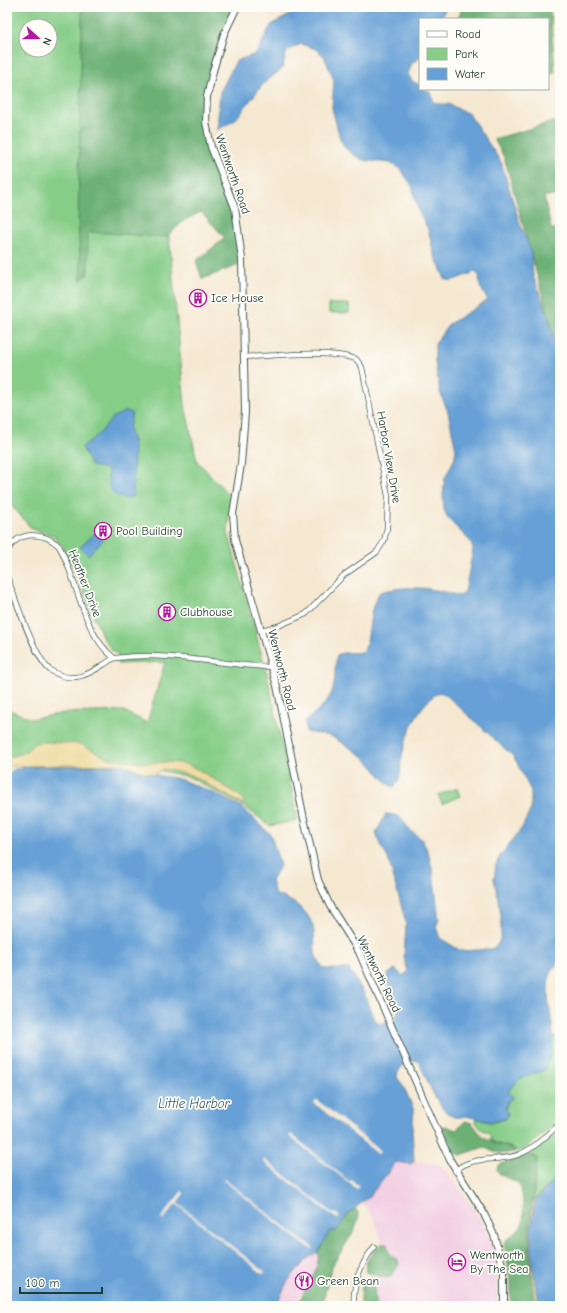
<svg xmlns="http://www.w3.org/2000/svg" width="567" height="1313" viewBox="0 0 567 1313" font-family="'Comic Neue',sans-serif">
<rect width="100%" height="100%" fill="#fdfcf7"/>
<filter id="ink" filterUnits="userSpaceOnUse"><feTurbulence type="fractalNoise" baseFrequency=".025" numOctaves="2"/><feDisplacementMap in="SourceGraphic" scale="8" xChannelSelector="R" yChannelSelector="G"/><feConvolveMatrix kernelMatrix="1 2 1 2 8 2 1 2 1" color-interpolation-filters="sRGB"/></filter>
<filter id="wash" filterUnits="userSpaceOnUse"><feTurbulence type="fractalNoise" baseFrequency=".012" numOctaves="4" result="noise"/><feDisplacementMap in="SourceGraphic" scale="16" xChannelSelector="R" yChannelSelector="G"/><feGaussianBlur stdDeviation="0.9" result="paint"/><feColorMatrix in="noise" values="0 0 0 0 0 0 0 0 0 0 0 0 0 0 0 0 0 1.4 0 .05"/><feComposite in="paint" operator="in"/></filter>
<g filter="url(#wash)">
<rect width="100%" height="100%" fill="#f5e8d1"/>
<!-- built -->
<path fill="#f2cfe2" d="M414 1161 440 1164 472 1205 489 1237 497 1269 498 1306H376L375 1288 371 1282 373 1275 387 1278 398 1260 390 1255 387 1244H383L374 1219 363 1203 396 1162 411 1164Z
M318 1252 319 1261 312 1277 300 1296 299 1306H276L287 1282 306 1260Z"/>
<!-- green -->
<path fill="#86cd88" stroke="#52855e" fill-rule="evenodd" d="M7 7H97L168 226 185 405 197 461 230 496 228 532 267 674 298 820 270 826 245 807 189 777 116 761 12 762 7 767V709L32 719 64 713 124 711 147 723 165 662 118 664V653H114L103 638 66 551 53 535 32 529 7 500ZM26 26H50V50H26Z
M329 304H349V313H329Z
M457 788 460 796 442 804 438 795Z
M555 1035 560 1042V1120L523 1150 514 1152 515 1149C507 1145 499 1146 491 1140L490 1133C482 1131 476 1126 475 1118L492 1123 506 1119C505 1108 505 1103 514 1097L509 1094V1090L520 1079 544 1070 551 1055 553 1037Z
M560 1132V1173L533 1201 537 1159 531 1154Z"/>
<!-- forest -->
<path fill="#6cb074" stroke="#467654" d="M82 7H234C219 36 198 91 203 124 208 158 226 190 235 223 238 236 238 252 239 265L202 279 196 261 225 238 201 212 185 220 166 237 88 232V274L81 280 78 221Z
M462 7H550L555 72 548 74V19H458Z
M560 120V196H544L551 229H560V357L504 157 494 139Z
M465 1121 472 1123 482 1136 497 1144 515 1149 514 1152C502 1154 495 1154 484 1147L461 1155 454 1153 442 1127 446 1126 456 1130Z
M531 1154 537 1159 529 1231 530 1262 535 1306H510L511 1283 504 1243C509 1236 518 1233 522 1225 525 1219 523 1187 518 1183 511 1179 502 1177 497 1171L498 1165Z
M356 1209 359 1216 355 1229 331 1268 322 1306H299C302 1287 321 1273 318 1252 323 1245 325 1238 330 1231H336L349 1213Z
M381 1244H387L390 1255 398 1260 399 1265 393 1274 387 1278 366 1272C363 1261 374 1251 381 1244Z
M364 1279C379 1286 373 1292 376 1306H361V1289Z"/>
<!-- sand -->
<path fill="#eeda9e" stroke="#868c69" d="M44 742 81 744 106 757 118 760 145 763 170 762 186 764 199 770 240 796 245 803 242 804 191 775 164 769 154 774 139 771 125 764 11 766 7 769 8 758 25 752 35 743Z
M538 1197 535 1201C531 1238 533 1269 538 1306H535C531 1270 528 1236 533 1201Z"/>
<!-- water -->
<path fill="#66a0d6" stroke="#426e85" d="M299 7H446L441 19H420V58L412 63 408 74 412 81 420 85V89H425L430 92 434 102 439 104H448L469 114 501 162 520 224 531 251 533 276 548 315 560 370V961C538 978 553 1014 553 1037 553 1050 549 1059 544 1070L520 1079 509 1090V1094L514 1097 507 1102 505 1109 508 1113 506 1119C487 1124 488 1120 470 1117 465 1115 460 1118 455 1117 439 1114 426 1077 420 1064L416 1060 403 1065 398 1072 397 1077 404 1087 414 1111 412 1131 414 1161 411 1164 396 1162 369 1197 349 1213 336 1231H330L318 1252 306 1260 287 1282 276 1306H228L222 1301 217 1306H7V774L15 769 28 767 118 765 125 766 140 772 179 779 212 792 243 808 271 835 280 866 271 881 275 894C292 900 313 912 314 933 316 951 311 954 325 969H349L364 993 371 1012 378 1024 394 1020 398 1013 386 976 395 969 403 976 408 971 404 958 406 923 388 858 380 845 376 833 386 814C403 815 401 819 410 830 414 834 419 836 422 840 435 861 435 896 439 919L436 927 440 938 461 951 492 949 498 944 501 936V914L494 879 496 865 500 856 522 828 531 809V791L514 757 445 694 439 692C416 707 406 735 401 761 400 771 402 779 394 787L389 785 363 756 331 736 306 732 305 722C314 713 329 703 333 689 336 679 334 666 337 655 347 650 355 655 364 651 372 631 367 609 380 592 411 584 431 588 460 596L465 592 473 549 471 542 449 520 444 510 443 495 445 478 454 460 456 450 448 412 440 392 435 363V344L449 324 488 300 480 287 479 275 475 272 451 281 445 279 434 254 428 229 419 212 412 186 400 168 390 163 363 160 354 155 345 148 340 138 332 108 334 80 324 56 316 49 301 44 287 51 282 69 264 83 235 120 217 130 220 92 236 61 256 54 271 25 295 12Z
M126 411 132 413 129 429 134 444 133 496 127 499C106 494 110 486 107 469L91 466 82 447 101 432 112 418Z
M95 533 103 540 88 555 80 547Z
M560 1173V1306H538L532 1261 531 1231 535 1201Z"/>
<!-- pier -->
<path fill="#f5e8d1" d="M317 1100 381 1151 378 1154 314 1103Z
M291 1134 349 1181 351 1180 359 1186 357 1189 289 1136Z
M264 1159 334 1214 335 1213 340 1217 338 1219 333 1216 263 1161Z
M224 1179 306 1243 307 1242 313 1247 312 1249 305 1245 223 1180Z
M182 1191 184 1193 177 1203 265 1272 263 1274 176 1204 163 1220 161 1218Z"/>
</g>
<g filter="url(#ink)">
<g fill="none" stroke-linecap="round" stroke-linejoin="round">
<defs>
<path id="minor" d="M559 83H560
M244 357C274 356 328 349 356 359L362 367 388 496 387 528 384 541 377 552 344 575 306 614 278 626 261 630
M7 553C16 530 44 531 59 546 79 582 81 631 114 658
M7 576C14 596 35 659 50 670 70 683 85 677 103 665 107 663 112 658 116 658 168 651 220 665 271 667
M455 1171C473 1154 499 1163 520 1154 535 1148 548 1134 560 1124
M354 1306C352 1284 361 1264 374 1247"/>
<path id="secondary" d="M237 7 224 34 213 71 207 97 206 122 211 147 235 208 242 259 245 412 241 464 233 514 235 540 277 686 304 819 318 880 330 906 359 952 450 1160 483 1212 494 1235 504 1272V1306"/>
</defs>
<!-- minor casing -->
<use href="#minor" stroke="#3f574c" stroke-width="6"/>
<!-- secondary casing -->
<use href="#secondary" stroke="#3f574c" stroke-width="8"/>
<!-- minor -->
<use href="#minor" stroke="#fff" stroke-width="4.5"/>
<!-- secondary -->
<use href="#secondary" stroke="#fff" stroke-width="6"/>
</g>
</g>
<!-- icons -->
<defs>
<symbol id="building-ring" viewBox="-11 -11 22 22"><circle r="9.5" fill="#fdfcf7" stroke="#b5179e" stroke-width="1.5"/><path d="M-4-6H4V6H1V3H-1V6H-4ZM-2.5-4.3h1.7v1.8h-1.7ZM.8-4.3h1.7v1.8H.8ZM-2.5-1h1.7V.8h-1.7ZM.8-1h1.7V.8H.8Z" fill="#b5179e"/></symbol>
<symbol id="hotel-ring" viewBox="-11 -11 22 22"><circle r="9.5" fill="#fdfcf7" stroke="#b5179e" stroke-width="1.5"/><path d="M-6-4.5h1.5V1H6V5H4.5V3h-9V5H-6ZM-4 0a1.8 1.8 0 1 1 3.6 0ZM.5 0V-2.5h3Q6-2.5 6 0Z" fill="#b5179e"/></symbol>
<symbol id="restaurant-ring" viewBox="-11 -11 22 22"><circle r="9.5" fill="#fdfcf7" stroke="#b5179e" stroke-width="1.5"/><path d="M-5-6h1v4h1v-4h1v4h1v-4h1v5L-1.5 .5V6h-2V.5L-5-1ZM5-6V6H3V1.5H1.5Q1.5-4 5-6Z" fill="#b5179e"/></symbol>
</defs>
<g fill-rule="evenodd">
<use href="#building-ring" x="188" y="288" width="20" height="20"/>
<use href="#building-ring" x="93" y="521" width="20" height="20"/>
<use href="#building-ring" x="157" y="602" width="20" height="20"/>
<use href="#hotel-ring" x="447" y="1252" width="20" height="20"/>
<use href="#restaurant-ring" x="294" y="1271" width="20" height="20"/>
</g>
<g text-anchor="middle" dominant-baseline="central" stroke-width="3.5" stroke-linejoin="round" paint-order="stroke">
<!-- street labels -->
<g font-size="12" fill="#1f3d34" stroke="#fdfcf7">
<text transform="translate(233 174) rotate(71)">Wentworth Road</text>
<text transform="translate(389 457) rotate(80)">Harbor View Drive</text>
<text transform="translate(85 583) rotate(69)">Heather Drive</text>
<text transform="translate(282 670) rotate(76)">Wentworth Road</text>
<text transform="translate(379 974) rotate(64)">Wentworth Road</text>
</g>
<!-- poi labels -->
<g font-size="12" fill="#1f3d34" stroke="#fdfcf7" text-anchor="start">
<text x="211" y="298">Ice House</text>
<text x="116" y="531">Pool Building</text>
<text x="180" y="612">Clubhouse</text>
<text x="470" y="1255">Wentworth<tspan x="470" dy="14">By The Sea</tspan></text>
<text x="317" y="1281">Green Bean</text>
</g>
<!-- water labels -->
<g font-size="13" font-style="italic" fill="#38606d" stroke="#fdfcf7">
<text x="194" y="1103">Little Harbor</text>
</g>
</g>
<!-- margin -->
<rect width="567" height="1313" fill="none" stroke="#fdfcf7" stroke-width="24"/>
<!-- legend -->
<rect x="419" y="18" width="130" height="72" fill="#fdfcf7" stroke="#a4b0a9"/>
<rect x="427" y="31" width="20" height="6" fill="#ffffff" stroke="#a4b0a9"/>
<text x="455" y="38" font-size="12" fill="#1f3d34">Road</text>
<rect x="427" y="48" width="20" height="12" fill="#86cd88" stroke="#a4b0a9"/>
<text x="455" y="58" font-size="12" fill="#1f3d34">Park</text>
<rect x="427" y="68" width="20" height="12" fill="#66a0d6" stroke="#a4b0a9"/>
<text x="455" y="78" font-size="12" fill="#1f3d34">Water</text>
<!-- north arrow -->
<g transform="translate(38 38) rotate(111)"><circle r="19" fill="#fdfcf7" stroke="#a4b0a9"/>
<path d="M0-3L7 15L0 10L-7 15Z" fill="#b5179e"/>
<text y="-6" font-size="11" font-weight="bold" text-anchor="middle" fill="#1f3d34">N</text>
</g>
<!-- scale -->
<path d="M20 1287v6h82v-6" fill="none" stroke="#1f3d34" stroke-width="2"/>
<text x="26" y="1287" font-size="12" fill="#1f3d34" stroke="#fdfcf7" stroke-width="3" paint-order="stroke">100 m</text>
</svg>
